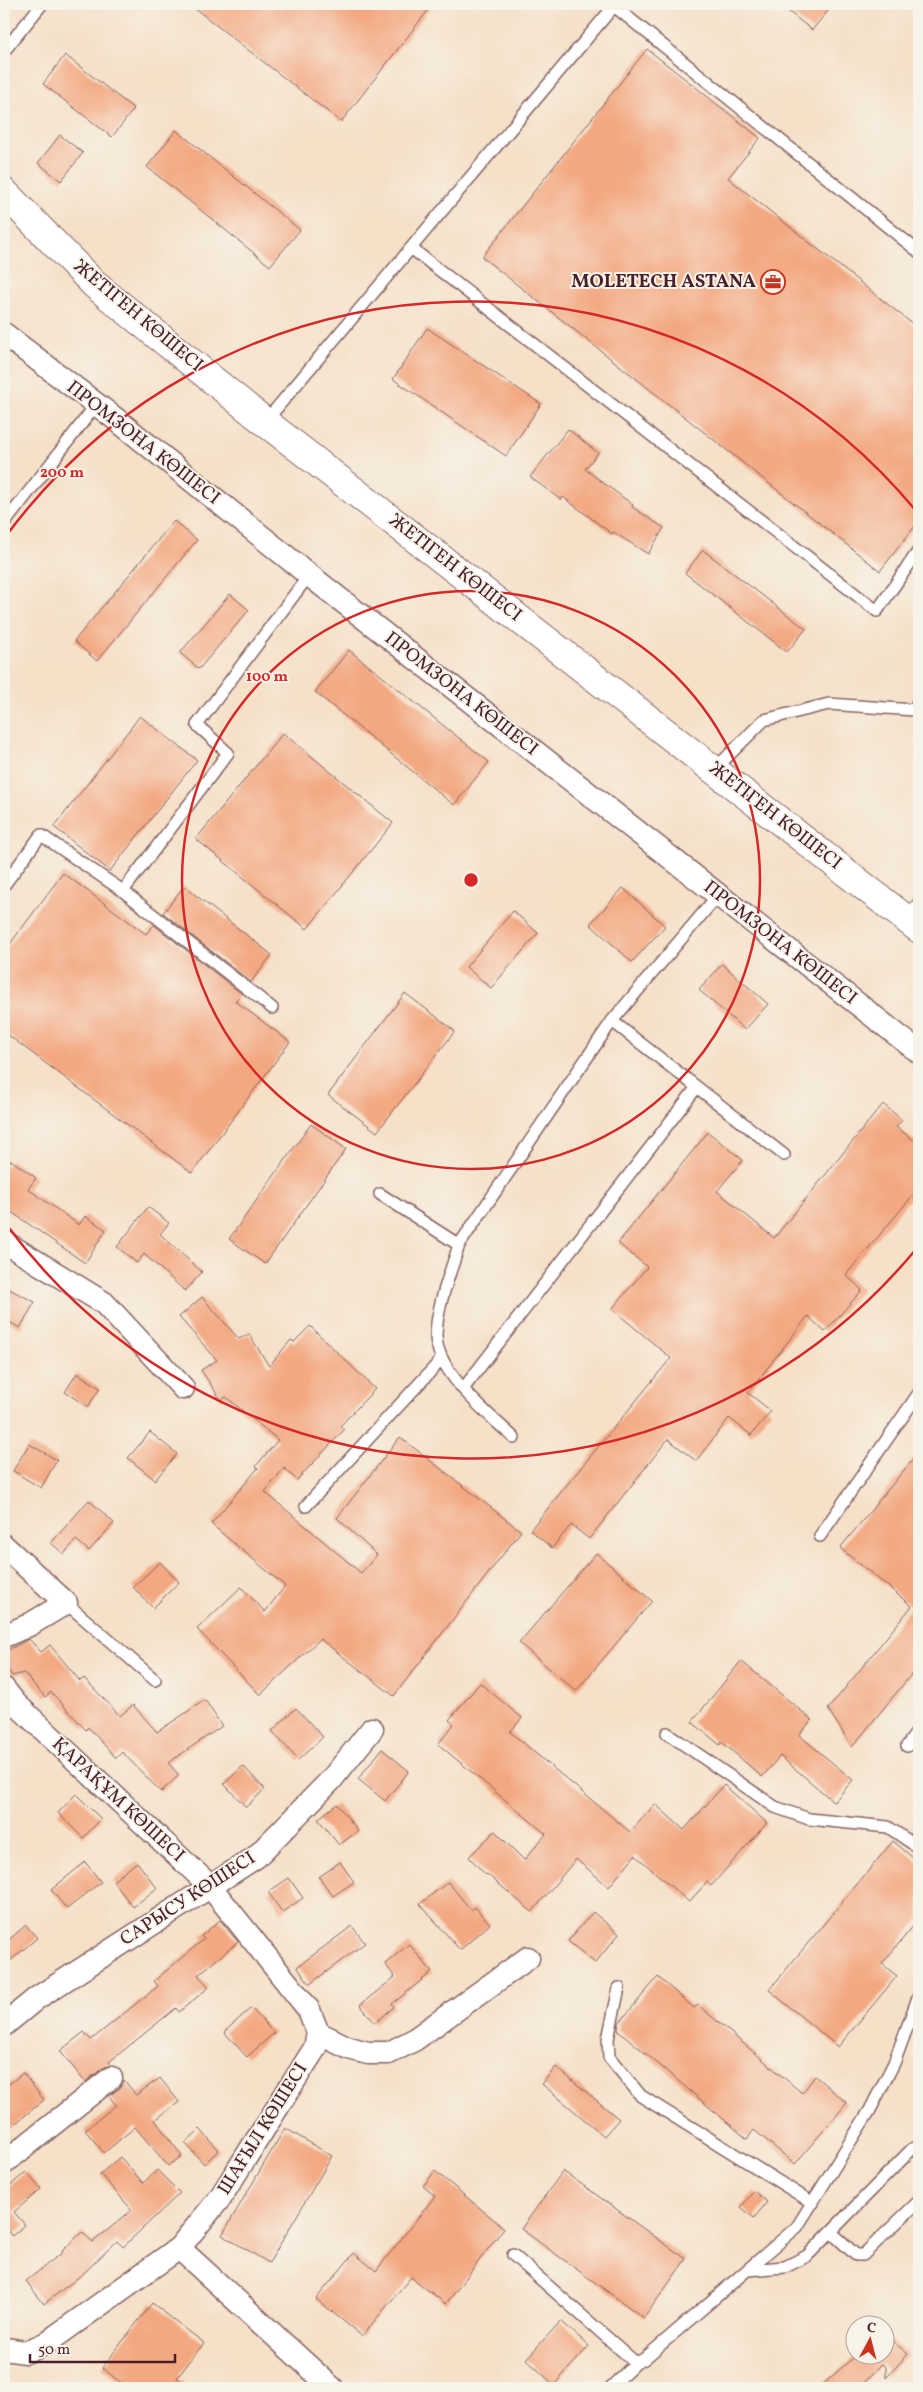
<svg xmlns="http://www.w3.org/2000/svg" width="923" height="2392" viewBox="0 0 923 2392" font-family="Vollkorn,serif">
<rect width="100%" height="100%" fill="#f7f3e8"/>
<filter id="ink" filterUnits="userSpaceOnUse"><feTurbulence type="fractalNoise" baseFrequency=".02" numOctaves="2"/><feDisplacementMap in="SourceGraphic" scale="10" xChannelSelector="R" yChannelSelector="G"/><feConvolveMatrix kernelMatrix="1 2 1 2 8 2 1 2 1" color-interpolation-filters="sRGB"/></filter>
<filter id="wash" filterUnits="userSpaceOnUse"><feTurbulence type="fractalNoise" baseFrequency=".0096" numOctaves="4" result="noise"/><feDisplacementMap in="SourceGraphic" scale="20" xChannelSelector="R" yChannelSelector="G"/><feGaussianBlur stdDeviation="1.12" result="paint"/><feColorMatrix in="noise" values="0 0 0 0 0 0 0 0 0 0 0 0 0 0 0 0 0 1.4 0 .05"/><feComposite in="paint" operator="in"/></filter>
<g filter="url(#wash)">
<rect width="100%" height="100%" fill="#f5e0c8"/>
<g id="blocks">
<!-- building -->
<path fill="#f3a881" d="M189 4H433L341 122Z
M779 4H834L812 30Z
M647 49 760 138 728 178 919 329V521L880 571 482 257Z
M65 55 134 109 112 137 43 84Z
M176 130 300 230 270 266 147 167Z
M60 135 83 153 61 181 38 163Z
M427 328 541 404 506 456 393 379Z
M568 429 598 453 585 469 633 505 632 507 664 528 648 554 613 532 612 534 563 497 561 500 530 477Z
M174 521 197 540 97 661 74 641Z
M703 550 806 629 787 652 685 573Z
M230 594 249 610 199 669 180 653Z
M349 650 489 762 454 805 315 692Z
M140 716 197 760 110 871 54 827Z
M283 733 393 823 307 929 196 839Z
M63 873 146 934 154 925 242 994 235 1001 290 1042 192 1173 4 1032V952Z
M184 886 272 955 251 982 163 913Z
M623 888 665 926 632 962 590 924Z
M513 911 538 933 491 988 466 967Z
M722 964 768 1004 745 1030 699 990Z
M405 993 455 1031 377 1132 328 1095Z
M883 1104 902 1120 896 1127 919 1144V1188L846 1275 862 1290 825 1332 808 1316 748 1393 771 1411 751 1435 729 1418 696 1461 668 1439 589 1539 571 1525 552 1548 530 1530 671 1358 612 1309 647 1267 618 1243 708 1132 743 1160 717 1191 774 1238Z
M311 1124 346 1149 265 1264 229 1239Z
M11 1160 36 1178 28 1189 79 1225 85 1216 106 1230 85 1263 4 1207V1170Z
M148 1207 169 1223 160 1234 202 1272 185 1291 144 1254 137 1263 117 1247Z
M9 1289 35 1302 20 1328 4 1319V1298Z
M202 1297 239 1339 249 1334 269 1366 291 1340 294 1342 310 1326 375 1389 340 1426 344 1430 297 1480 284 1468 265 1492 361 1573 377 1555 337 1518 400 1437 521 1531 394 1696 320 1639 260 1695 197 1629 241 1587 265 1612 285 1586 211 1524 258 1468 256 1466 278 1440 226 1397 221 1400 201 1370 217 1360 179 1317Z
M77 1373 100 1388 88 1407 65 1392Z
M150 1432 177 1454 155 1480 128 1458Z
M29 1444 57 1460 41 1488 13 1471Z
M919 1452V1665L852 1747 828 1709 912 1606 840 1548Z
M89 1500 114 1523 89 1551 76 1540 64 1554 51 1543Z
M596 1553 652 1601 576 1691 519 1643Z
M160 1562 179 1582 153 1608 133 1587Z
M29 1639 41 1652 50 1645 80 1681 84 1678 120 1716 133 1705 157 1732 205 1700 222 1726 168 1763 179 1775 161 1792 122 1752 116 1758 88 1727 86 1730 51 1692 45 1697 24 1673 12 1676 4 1662V1652Z
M741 1661 812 1720 799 1735 853 1780 834 1802 780 1756 762 1777 722 1742 720 1745 692 1722Z
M480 1683 522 1718 510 1732 630 1832 655 1804 684 1830 724 1785 767 1823 711 1886 707 1882 689 1902 635 1855 609 1887 576 1859 532 1912 487 1874 486 1875 469 1857 495 1831 524 1860 546 1834 438 1744 454 1724 449 1720Z
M296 1708 323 1737 298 1760 272 1731Z
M382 1749 409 1771 385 1801 358 1779Z
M243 1766 265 1789 246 1807 224 1784Z
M76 1794 101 1819 83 1838 58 1813Z
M337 1804 358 1831 339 1845 318 1819Z
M893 1841 919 1863V1919L882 1964 897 1976 838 2047 769 1990Z
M85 1862 101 1882 67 1909 51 1890Z
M137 1862 157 1888 133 1907 113 1881Z
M340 1862 354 1882 333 1896 319 1877Z
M289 1878 303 1898 282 1912 268 1892Z
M448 1882 471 1910 475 1907 490 1924 460 1950 420 1904Z
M593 1912 619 1934 595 1963 568 1941Z
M220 1920 238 1942 198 1975 209 1987 179 2012 176 2008 109 2062 111 2065 103 2068 85 2082 60 2051 84 2032 91 2040 158 1986 154 1981 204 1939 201 1936Z
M26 1925 37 1938 4 1966V1944Z
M352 1926 365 1943 310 1984 297 1967Z
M409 1944 432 1972 392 2004 394 2007 375 2023 360 2005 395 1977 385 1964Z
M658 1977 694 2008 698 2005 802 2093 815 2076 847 2103 795 2164 754 2130 747 2139 618 2030 619 2023Z
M251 2008 274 2033 247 2057 224 2032Z
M556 2067 619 2119 604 2136 542 2084Z
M23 2073 44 2100 11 2127 4 2118V2088Z
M160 2078 179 2102 155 2120 182 2156 168 2166 135 2127 104 2153 85 2130 116 2105 109 2096 120 2088 124 2080 136 2095Z
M285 2128 332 2156 269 2263 222 2235Z
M200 2129 219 2150 204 2164 185 2143Z
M120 2157 143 2183 157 2170 180 2193 123 2247 117 2241 85 2272 44 2304 26 2281 63 2252 62 2251 82 2232 93 2242 132 2210 100 2174Z
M435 2171 504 2228 446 2304 411 2277 362 2336 316 2299 354 2253 376 2271 435 2196 423 2186Z
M563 2171 686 2259 644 2318 521 2229Z
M26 2172 41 2189 14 2212 25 2225 12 2236 4 2227V2191Z
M754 2191 767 2202 754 2218 741 2207Z
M152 2303 204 2343 177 2378 191 2388H128L102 2368Z
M561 2321 589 2346 554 2385 526 2359Z
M886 2336 908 2354 886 2378V2367L882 2364 859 2388H819L857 2354H886Z"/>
</g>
</g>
<g filter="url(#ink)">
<use href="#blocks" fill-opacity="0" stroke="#866362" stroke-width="1"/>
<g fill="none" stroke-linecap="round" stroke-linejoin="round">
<defs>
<path id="service" d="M4 51 42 4
M411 248 877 611 919 550
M265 422 614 6 919 252
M4 524 96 405
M715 769 764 720 829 704 914 710 919 700
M4 885 41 835 123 891
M905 918 919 903
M272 1008 123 891 228 753 197 725 309 575
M612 1021 784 1155
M380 1194 459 1245 612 1021 719 894
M459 1245C450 1274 437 1305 436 1335 436 1373 489 1414 514 1438
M463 1389 697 1087
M306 1506 442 1359
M820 1536 919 1393
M66 1603 155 1680
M667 1733 775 1807 809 1819 888 1827 919 1848
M907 1746 919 1729
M619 1988 608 2039 609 2057 641 2096 813 2203
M831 2232 856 2255H863L919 2201
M513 2255 636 2363 644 2359 797 2227 870 2110 894 2063 919 1995
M748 2270 785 2267 807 2256 912 2149 919 2147
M610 2388 636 2363"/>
<path id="minor" d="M4 334 117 420 309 575 919 1052
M4 1242 104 1303 183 1388
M4 1546 66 1603 29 1625 4 1636
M4 1689 15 1703 209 1885 309 2010 318 2033
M4 2025 37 1998 256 1857 331 1780 372 1729
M4 2163 111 2078
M179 2248 332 2388
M4 2349 26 2352 45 2344 179 2248 220 2198 315 2048 318 2033 349 2048 368 2053H389L414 2040 528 1958"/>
<path id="tertiary" d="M4 192 95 285 265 422 919 929"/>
</defs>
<!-- service casing -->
<use href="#service" stroke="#866362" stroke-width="14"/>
<!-- minor casing -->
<use href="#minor" stroke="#866362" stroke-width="25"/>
<!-- tertiary casing -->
<use href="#tertiary" stroke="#866362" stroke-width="30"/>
<!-- service -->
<use href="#service" stroke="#fff" stroke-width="11"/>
<!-- minor -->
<use href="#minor" stroke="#fff" stroke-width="22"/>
<!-- tertiary -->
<use href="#tertiary" stroke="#fff" stroke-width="28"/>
</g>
</g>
<!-- distance rings -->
<g fill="none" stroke="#d62828" stroke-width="2.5">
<circle cx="471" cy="880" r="289"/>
<path d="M917 1248A578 578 0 0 1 6 1224M6 536A578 578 0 0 1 917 512"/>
</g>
<!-- icons -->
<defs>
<symbol id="office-ring" viewBox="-11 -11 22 22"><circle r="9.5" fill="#f7f3e8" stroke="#c8321e" stroke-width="1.5"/><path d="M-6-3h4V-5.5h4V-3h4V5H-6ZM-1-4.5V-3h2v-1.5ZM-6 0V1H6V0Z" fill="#c8321e"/></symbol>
</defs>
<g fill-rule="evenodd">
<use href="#office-ring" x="759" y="268" width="28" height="28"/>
</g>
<g text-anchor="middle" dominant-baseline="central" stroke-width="4" stroke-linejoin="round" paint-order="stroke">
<!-- poi labels -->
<g font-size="19" font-weight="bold" fill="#4a1f2b" stroke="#f7f3e8" text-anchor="end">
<text x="756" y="282">MOLETECH ASTANA</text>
</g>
<!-- street labels -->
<g font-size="19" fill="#4a1f2b" stroke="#f7f3e8">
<text transform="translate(138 316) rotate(40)">ЖЕТІГЕН КӨШЕСІ</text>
<text transform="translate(143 443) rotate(38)">ПРОМЗОНА КӨШЕСІ</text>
<text transform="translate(455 568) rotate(38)">ЖЕТІГЕН КӨШЕСІ</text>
<text transform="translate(461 694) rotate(38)">ПРОМЗОНА КӨШЕСІ</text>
<text transform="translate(775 816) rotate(38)">ЖЕТІГЕН КӨШЕСІ</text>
<text transform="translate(780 943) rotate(38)">ПРОМЗОНА КӨШЕСІ</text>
<text transform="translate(118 1800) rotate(43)">ҚАРАҚҰМ КӨШЕСІ</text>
<text transform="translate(188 1899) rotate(-33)">САРЫСУ КӨШЕСІ</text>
<text transform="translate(263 2129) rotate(-58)">ШАҒЫЛ КӨШЕСІ</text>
</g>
</g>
<circle cx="471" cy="880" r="8" fill="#d62828" stroke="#f7f3e8" stroke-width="2.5"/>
<g font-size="15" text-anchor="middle" font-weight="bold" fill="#d62828" stroke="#f7f3e8" stroke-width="4" stroke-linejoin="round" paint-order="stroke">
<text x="62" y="477">200 m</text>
<text x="267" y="681">100 m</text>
</g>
<!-- margin -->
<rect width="923" height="2392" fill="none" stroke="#f7f3e8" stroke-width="20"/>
<!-- north arrow -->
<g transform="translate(870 2340) rotate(7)"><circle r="24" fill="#f7f3e8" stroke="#b29e9c"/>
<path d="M0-4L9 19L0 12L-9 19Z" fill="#c8321e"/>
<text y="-8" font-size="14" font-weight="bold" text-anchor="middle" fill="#4a1f2b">С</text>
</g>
<!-- scale -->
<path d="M30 2354v8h145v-8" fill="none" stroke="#4a1f2b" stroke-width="2.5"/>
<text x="38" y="2354" font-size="15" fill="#4a1f2b" stroke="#f7f3e8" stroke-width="4" paint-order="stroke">50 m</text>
</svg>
